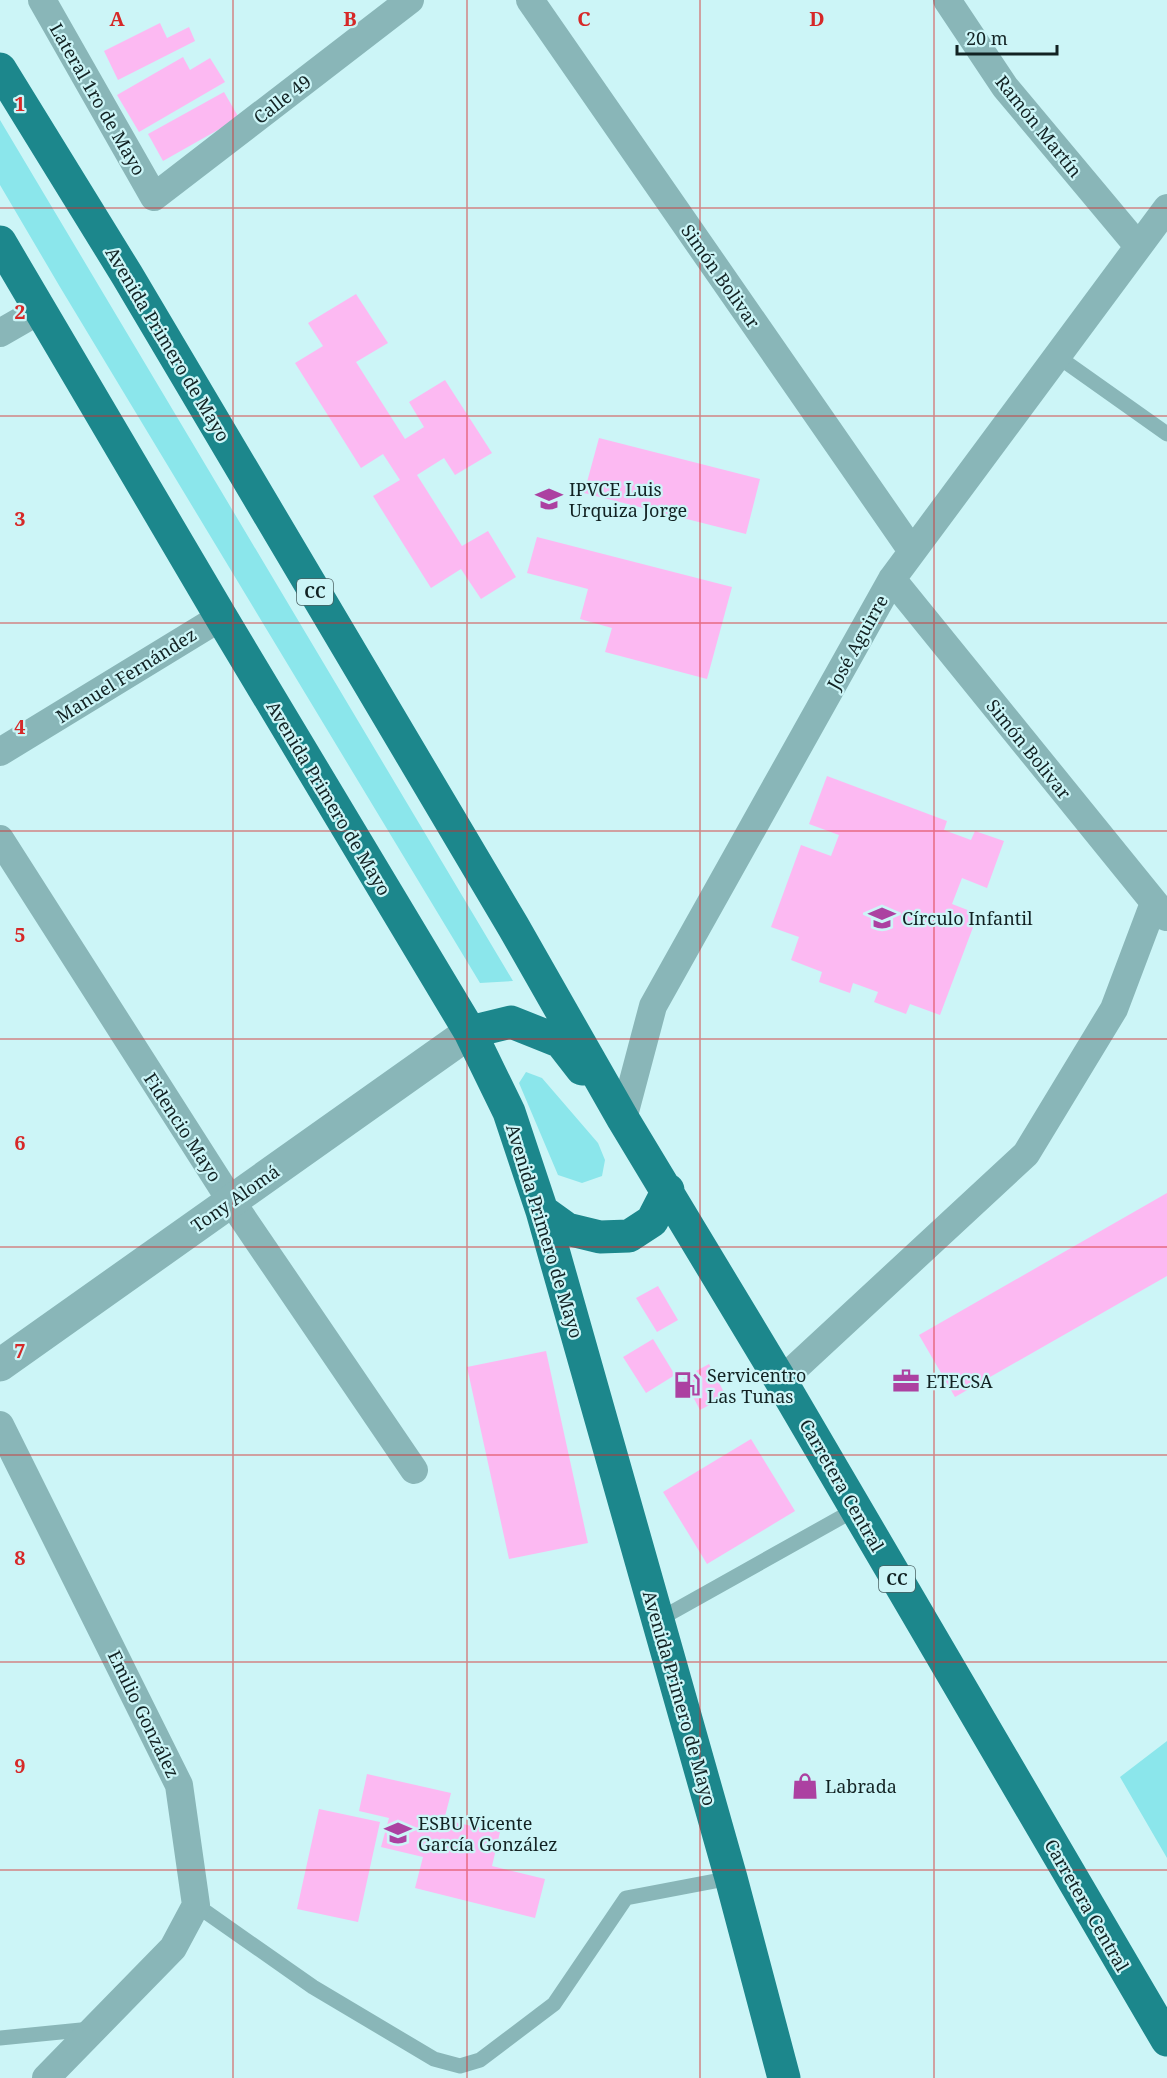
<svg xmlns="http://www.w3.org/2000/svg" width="1167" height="2078" viewBox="0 0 1167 2078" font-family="'Noto Serif',serif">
<rect width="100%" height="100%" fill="#ccf5f7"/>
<!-- green -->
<path fill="#8be6eb" d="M0 120 513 981 480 983 60 287 0 185Z
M526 1072 542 1078 598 1143 605 1160 602 1176 582 1183 558 1175 519 1083Z
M1167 1741V1858L1120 1777Z"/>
<!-- building -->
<path fill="#fcb9f2" d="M160 23 167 38 189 27 195 41 118 80 104 51Z
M183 57 190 70 210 58 225 82 139 132 117 95Z
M224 92 239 118 163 161 148 134Z
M356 294 388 343 356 362 405 439 424 427 409 402 445 380 492 453 455 475 444 458 417 475 462 546 488 531 516 577 481 599 461 569 431 588 373 496 400 480 383 454 361 468 295 363 323 346 308 323Z
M599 438 760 479 746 534 584 493Z
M537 537 732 587 707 679 605 652 612 628 580 619 588 589 527 573Z
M827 776 947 821 944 830 971 840 975 831 1004 841 987 888 962 878 952 904 978 914 940 1015 910 1004 906 1014 874 1002 878 992 853 983 850 993 819 982 822 972 791 960 799 937 771 927 801 845 831 856 839 835 809 824Z
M1167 1193V1276L955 1397 919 1335Z
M658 1286 678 1320 657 1332 636 1298Z
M653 1339 675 1375 646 1393 623 1357Z
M546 1351 588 1543 509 1559 467 1367Z
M709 1364 726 1396 700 1410 683 1378Z
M751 1439 795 1511 707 1564 663 1492Z
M367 1774 451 1793 444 1820 500 1832 492 1866 545 1879 535 1918 415 1888 423 1857 381 1847 389 1818 359 1811Z
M319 1809 380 1822 358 1922 297 1909Z"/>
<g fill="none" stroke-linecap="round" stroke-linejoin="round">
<!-- service -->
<path stroke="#89b6b8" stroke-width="15" d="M1057 356 1167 434
M658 1620 856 1509
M196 1905 313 1987 434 2059 460 2066 480 2060 554 2004 626 1898 731 1878
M0 2038 91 2029"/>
<!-- minor -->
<path stroke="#89b6b8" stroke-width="28" d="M42 0 154 197 410 0
M530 0 912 551
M947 0 1005 87 1138 246
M0 333 40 310
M892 579 1166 917
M0 752 221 617
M0 839 231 1201 414 1470
M623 1119 653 1006 892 579 1167 208
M781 1381 1026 1154 1114 1009 1154 903
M0 1425 179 1785 196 1905 173 1948 46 2078"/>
<!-- tertiary -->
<path stroke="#89b6b8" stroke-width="33" d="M0 1365 470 1032"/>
<!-- primary -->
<path stroke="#1c878c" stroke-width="33" d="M0 69 127 275 513 926 623 1119 781 1381 1167 2040
M0 242 221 617 470 1032 509 1112 542 1211 731 1878 784 2078
M470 1032 511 1022 561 1042 582 1069
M542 1211 567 1229 600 1237 629 1236 652 1221 668 1190"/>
</g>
<!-- grid -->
<path fill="none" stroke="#d62828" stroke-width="1.5" stroke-opacity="0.55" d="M233 0V2078M467 0V2078M700 0V2078M934 0V2078M0 208H1167M0 416H1167M0 623H1167M0 831H1167M0 1039H1167M0 1247H1167M0 1455H1167M0 1662H1167M0 1870H1167"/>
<!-- icons -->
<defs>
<symbol id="school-bare" viewBox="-9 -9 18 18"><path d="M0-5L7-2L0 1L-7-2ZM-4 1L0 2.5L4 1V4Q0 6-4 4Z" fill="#ac41a1" stroke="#ccf5f7" stroke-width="2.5" paint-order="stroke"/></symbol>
<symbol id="office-bare" viewBox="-9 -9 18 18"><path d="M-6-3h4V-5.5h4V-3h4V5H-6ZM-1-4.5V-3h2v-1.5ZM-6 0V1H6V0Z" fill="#ac41a1" stroke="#ccf5f7" stroke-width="2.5" paint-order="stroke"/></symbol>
<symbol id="fuel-bare" viewBox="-9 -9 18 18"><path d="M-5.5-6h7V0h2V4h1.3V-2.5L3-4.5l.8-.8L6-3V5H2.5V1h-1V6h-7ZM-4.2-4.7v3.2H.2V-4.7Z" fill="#ac41a1" stroke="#ccf5f7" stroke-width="2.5" paint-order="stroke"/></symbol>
<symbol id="shop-bare" viewBox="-9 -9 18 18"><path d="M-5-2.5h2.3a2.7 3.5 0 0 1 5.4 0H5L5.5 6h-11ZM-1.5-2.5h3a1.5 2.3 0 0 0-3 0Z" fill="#ac41a1" stroke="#ccf5f7" stroke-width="2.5" paint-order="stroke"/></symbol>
</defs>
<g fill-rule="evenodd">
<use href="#school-bare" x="530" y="480" width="38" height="38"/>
<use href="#school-bare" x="863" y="899" width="38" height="38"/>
<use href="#office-bare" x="887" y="1362" width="38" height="38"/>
<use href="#fuel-bare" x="668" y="1366" width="38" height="38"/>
<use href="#shop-bare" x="786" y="1767" width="38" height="38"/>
<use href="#school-bare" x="379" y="1814" width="38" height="38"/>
</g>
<g text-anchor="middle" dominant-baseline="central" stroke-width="4.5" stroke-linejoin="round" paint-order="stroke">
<!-- shield labels -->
<g fill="#ccf5f7" stroke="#4a6163" stroke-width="1.5">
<rect x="297" y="579" width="36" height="26" rx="4.5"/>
<rect x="879" y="1566" width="36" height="26" rx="4.5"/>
</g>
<g font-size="16" font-weight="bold" fill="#122223">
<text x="315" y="592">CC</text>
<text x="897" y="1579">CC</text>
</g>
<!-- street labels -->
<g font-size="18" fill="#122223" stroke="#ccf5f7">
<text transform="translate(98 99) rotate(60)">Lateral 1ro de Mayo</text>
<text transform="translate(282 99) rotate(-38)">Calle 49</text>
<text transform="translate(1039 126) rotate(51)">Ramón Martín</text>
<text transform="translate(721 276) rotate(55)">Simón Bolivar</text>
<text transform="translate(168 344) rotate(59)">Avenida Primero de Mayo</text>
<text transform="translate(857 642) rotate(-61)">José Aguirre</text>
<text transform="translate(126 675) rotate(-32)">Manuel Fernández</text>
<text transform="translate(1029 749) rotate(51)">Simón Bolivar</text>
<text transform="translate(329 798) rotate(59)">Avenida Primero de Mayo</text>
<text transform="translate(183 1127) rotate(57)">Fidencio Mayo</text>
<text transform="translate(235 1198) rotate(-35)">Tony Alomá</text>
<text transform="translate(545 1231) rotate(73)">Avenida Primero de Mayo</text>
<text transform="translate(842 1485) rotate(60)">Carretera Central</text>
<text transform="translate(680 1698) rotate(74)">Avenida Primero de Mayo</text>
<text transform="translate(144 1714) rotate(64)">Emilio González</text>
<text transform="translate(1087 1905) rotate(60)">Carretera Central</text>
</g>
<!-- poi labels -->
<g font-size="18" fill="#122223" stroke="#ccf5f7" text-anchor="start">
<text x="569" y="489">IPVCE Luis<tspan x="569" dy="21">Urquiza Jorge</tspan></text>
<text x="902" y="918">Círculo Infantil</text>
<text x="707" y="1375">Servicentro<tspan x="707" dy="21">Las Tunas</tspan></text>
<text x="926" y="1381">ETECSA</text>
<text x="825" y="1786">Labrada</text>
<text x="418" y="1823">ESBU Vicente<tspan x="418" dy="21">García González</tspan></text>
</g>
</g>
<g font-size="20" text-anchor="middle" font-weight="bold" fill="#d62828" stroke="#ccf5f7" stroke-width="4.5" stroke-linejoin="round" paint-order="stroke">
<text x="117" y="26">A</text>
<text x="350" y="26">B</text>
<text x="584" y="26">C</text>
<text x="817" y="26">D</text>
<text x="20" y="111">1</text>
<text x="20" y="319">2</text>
<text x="20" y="526">3</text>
<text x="20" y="734">4</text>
<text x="20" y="942">5</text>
<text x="20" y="1150">6</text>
<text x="20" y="1358">7</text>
<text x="20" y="1565">8</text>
<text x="20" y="1773">9</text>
</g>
<!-- scale -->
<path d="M957 45v9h100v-9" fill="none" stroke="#122223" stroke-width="3"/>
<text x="966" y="45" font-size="18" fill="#122223" stroke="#ccf5f7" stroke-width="4.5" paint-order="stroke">20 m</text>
</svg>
